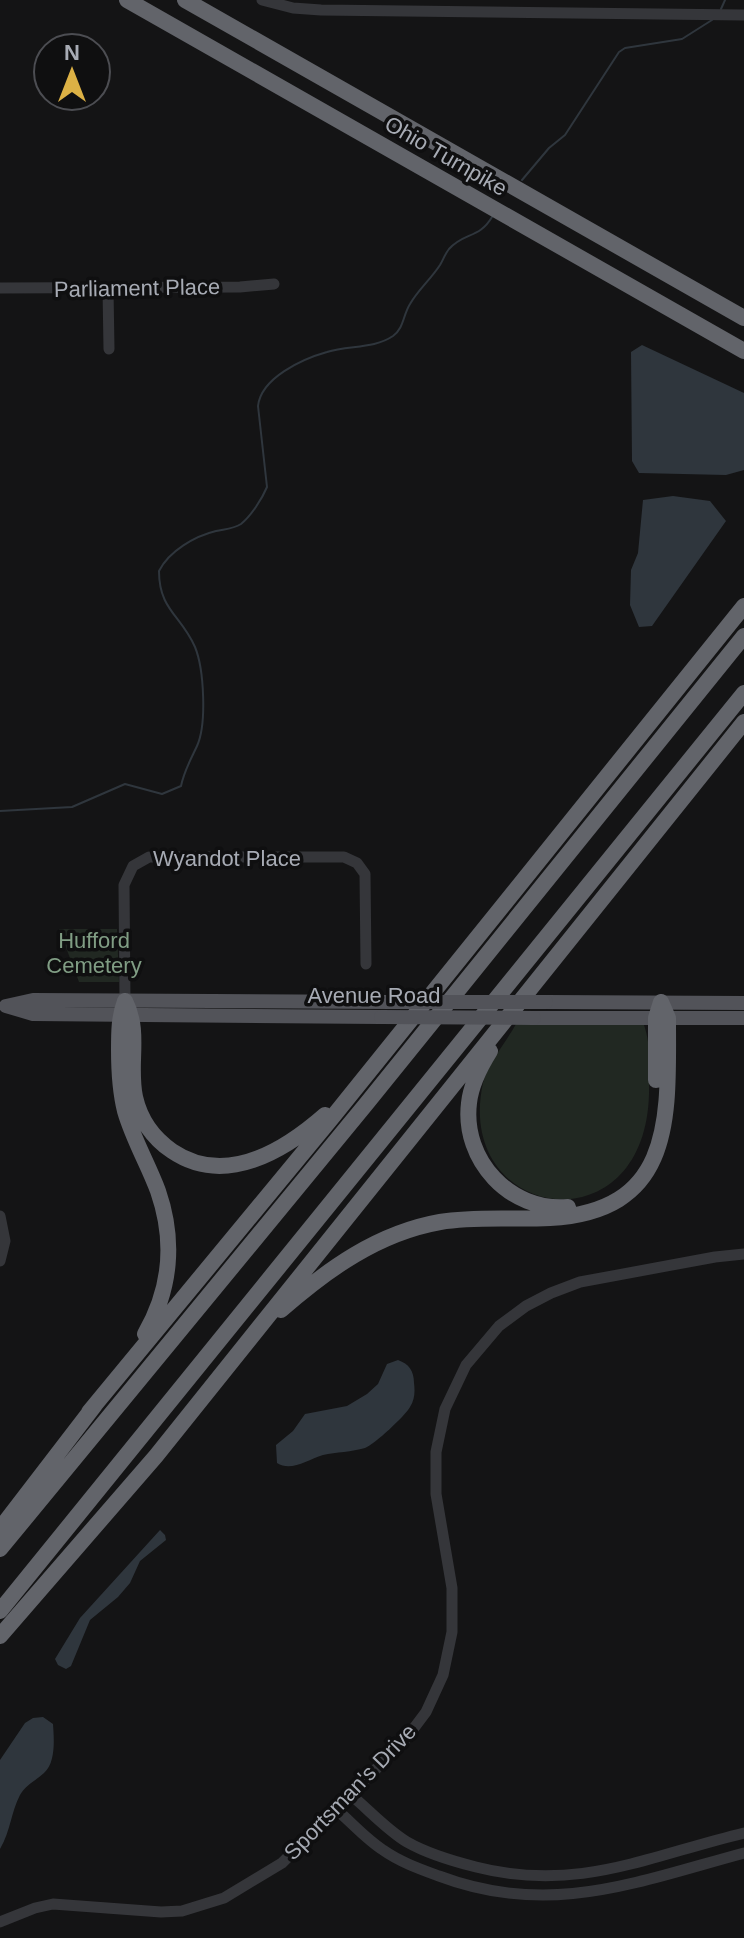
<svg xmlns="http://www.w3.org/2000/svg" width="744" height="1938" viewBox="0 0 744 1938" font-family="Helvetica,sans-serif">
<rect width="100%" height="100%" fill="#141415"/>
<!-- green -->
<path fill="#212822" d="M59 929H117L119 982H79Z
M643 1022C652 1046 649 1069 649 1094 645 1251 453 1220 483 1083 488 1063 506 1042 516 1024Z"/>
<!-- water -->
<path fill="#2f363d" d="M642 345 744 393V470L726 475 639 473 632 461 631 352Z
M673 496 710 501 726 521 652 626 639 627 630 605 631 570 638 553 643 500Z
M398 1360C409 1364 414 1371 414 1383 415 1391 415 1399 410 1407 405 1416 375 1444 365 1448 352 1452 336 1452 323 1455 307 1460 291 1472 277 1463L276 1445 293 1431 305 1414 347 1406 367 1394 378 1384 387 1364Z
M160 1530 165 1535 166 1540 140 1561 130 1583 118 1597 90 1620 71 1666 66 1669 58 1665 55 1659 80 1618Z
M43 1717 53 1724C54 1739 56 1762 44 1773 35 1781 26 1785 20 1795 11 1812 11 1830 0 1849V1760L25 1723 33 1718Z"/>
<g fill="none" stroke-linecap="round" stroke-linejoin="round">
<!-- stream -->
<path stroke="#2f363d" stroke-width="2" d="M721 9 725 0
M522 180 549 148 565 135 619 52 625 48 682 39 712 20
M0 811 72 807 125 784 162 794 181 786C184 771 191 759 197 746 207 724 204 669 195 647 181 615 159 610 159 571 169 551 195 536 216 531 225 529 233 529 241 524 251 516 262 499 267 487L258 406C261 378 302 359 327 352 348 345 374 349 393 336 404 328 403 315 410 304 418 290 431 279 440 265 443 260 445 254 449 249 464 232 479 239 492 217"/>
<!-- minor -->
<path stroke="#35363a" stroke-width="11" d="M262 0 293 8 321 10 744 15
M0 288 240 287 274 284
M108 289 109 349
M125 1001 124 885 133 866 149 857H344L357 863 365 874 366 964
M0 1216 5 1241 0 1261
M351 1795C369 1810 387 1830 407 1842 428 1854 452 1861 476 1867 577 1893 648 1856 744 1833
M337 1810C352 1823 366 1839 383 1850 400 1862 420 1869 439 1876 550 1918 636 1882 744 1853
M0 1922 35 1908 53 1904 161 1912 182 1911 224 1898 282 1863 405 1740 426 1712 443 1675 452 1632V1588L436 1494V1452L445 1409 466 1365 499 1326 526 1306 551 1293 580 1282 715 1257 744 1254"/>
<!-- major -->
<path stroke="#525359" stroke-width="14" d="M546 1002 744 1003
M6 1006 33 1000 391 1002
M6 1006 33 1014 381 1017
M534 1018H744"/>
<!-- highway -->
<path stroke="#62646a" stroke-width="16" d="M127 0 744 351
M185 0 744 318
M125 1001C119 1017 119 1032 119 1050 119 1070 120 1091 125 1111 133 1139 148 1164 158 1191 175 1240 171 1289 145 1334
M125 1001C141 1032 128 1064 135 1097 140 1119 153 1138 172 1151 225 1187 284 1151 325 1115
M490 1051C480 1067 471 1084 469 1103 462 1160 510 1212 568 1207
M656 1080V1018L661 1002
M281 1310C328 1269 378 1233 440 1222 476 1216 513 1220 550 1218 676 1211 668 1115 668 1018L661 1002
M89 1412 331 1119 744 606
M0 1529 95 1405
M0 1549 367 1103 744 636
M0 1611 744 693
M0 1636 156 1456 744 722"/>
<!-- major-bridge -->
<path stroke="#525359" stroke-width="14" d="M391 1002H546
M381 1017 534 1018"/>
</g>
<g text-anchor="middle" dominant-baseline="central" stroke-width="7" stroke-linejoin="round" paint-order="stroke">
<!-- street labels -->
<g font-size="22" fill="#a7abb4" stroke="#0f0f10">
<text transform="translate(446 156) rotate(30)">Ohio Turnpike</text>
<text transform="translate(137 288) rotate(-1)">Parliament Place</text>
<text x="227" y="858">Wyandot Place</text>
<text x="374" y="995">Avenue Road</text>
<text transform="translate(350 1792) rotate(-46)">Sportsman's Drive</text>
</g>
<!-- park labels -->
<g font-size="22" fill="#809d84" stroke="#0f0f10">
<text x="94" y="940">Hufford<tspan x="94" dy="25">Cemetery</tspan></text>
</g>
</g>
<!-- north arrow -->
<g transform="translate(72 72)"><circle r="38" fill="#0f0f10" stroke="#4c4d52" stroke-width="2"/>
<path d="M0-6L14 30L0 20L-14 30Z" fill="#dcb145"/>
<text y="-12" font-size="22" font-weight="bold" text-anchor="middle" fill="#a7abb4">N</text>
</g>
</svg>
